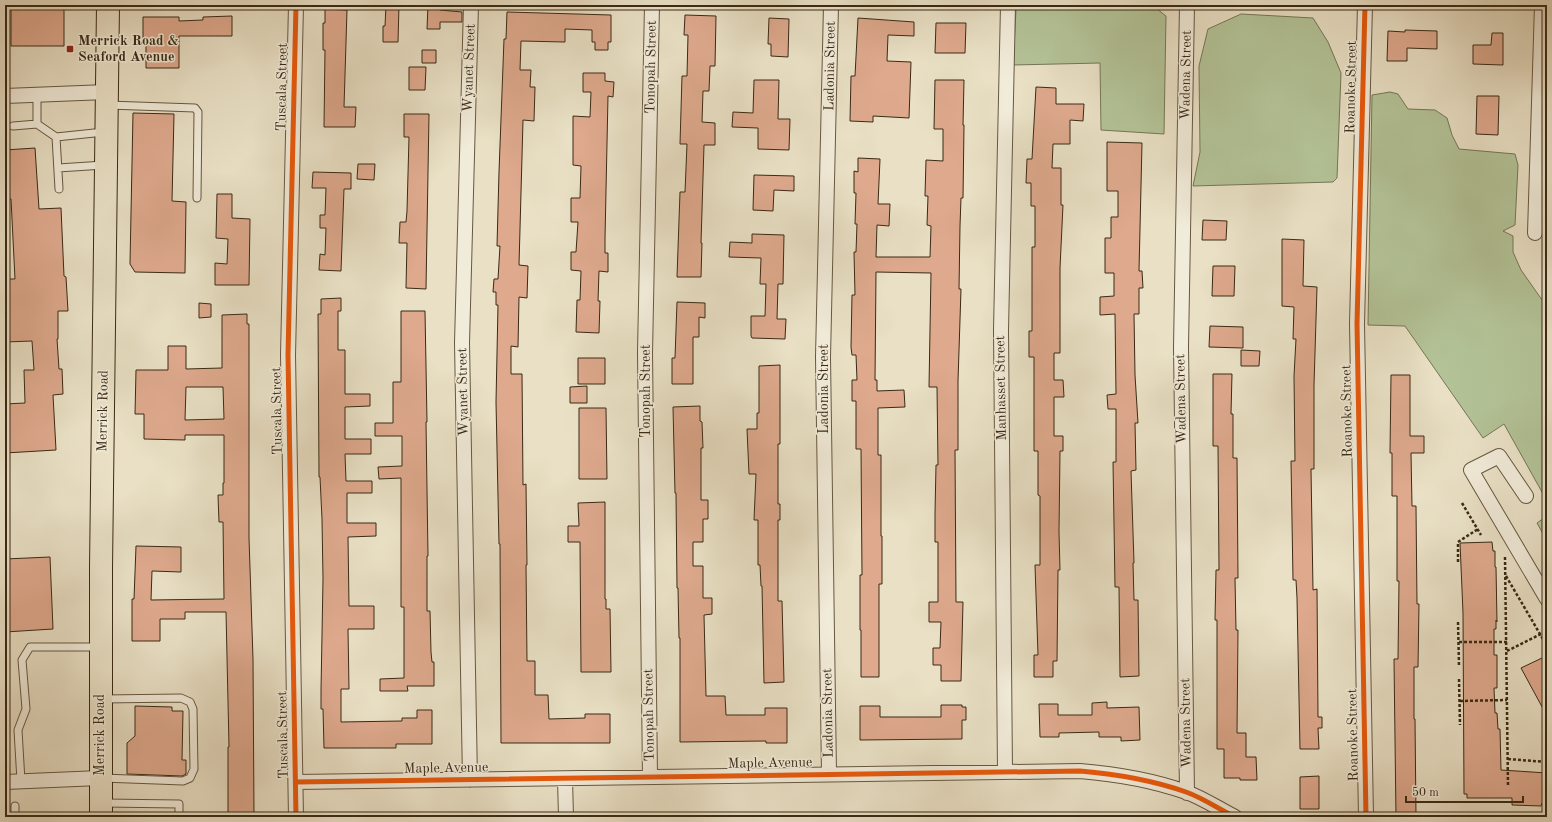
<svg xmlns="http://www.w3.org/2000/svg" width="1552" height="822" viewBox="0 0 1552 822" font-family="'Old Standard TT',serif">
<rect width="100%" height="100%" fill="#e9e0c5"/>
<filter id="stains"><feTurbulence type="fractalNoise" baseFrequency=".005" numOctaves="4"/><feColorMatrix values="0 0 0 0 .2 0 0 0 0 .09 0 0 0 0 .02 0 0 0 .5 -.17"/></filter>
<radialGradient id="worn" r=".72"><stop offset=".6" stop-color="#630" stop-opacity="0"/><stop offset="1" stop-color="#630" stop-opacity=".3"/></radialGradient>
<!-- green -->
<path fill="#b3c397" stroke="#767656" d="M1018 5H1152L1166 16 1164 134 1101 130 1100 63 1013 65 1016 10Z
M1241 14 1313 18 1328 42 1341 73 1337 178 1333 182 1193 186 1200 152 1199 66 1208 29Z
M1390 92 1398 94 1408 109 1435 110 1447 118 1452 135 1459 149 1515 154 1518 165 1515 225 1503 231 1513 236V252L1521 270 1547 307V501L1504 424 1483 438 1405 326 1368 325 1372 95Z
M1547 516V541L1537 523Z"/>
<!-- building -->
<path fill="#dea98d" stroke="#3a2a15" fill-rule="evenodd" d="M11 5H64V46H11Z
M386 5H399L398 42H383V26H385Z
M428 5H440V10L462 12V22H440V29H427Z
M325 9 347 10 344 107H356L355 127H324L325 50H323V23H325Z
M507 12 611 15V42H608V50H595V42H592V30L565 29V42L521 41 520 70H531L530 87H535L534 121 523 120 519 265 528 266 527 298 519 297 518 347 511 346V374H522L523 485 526 484 527 565H526L527 661H535V695H548L549 719 585 718V714H610V743H501L500 544H499L496 402 498 305H496V292H493L494 279H498L500 246H497L499 172 504 39H506Z
M685 15 716 16 715 66H710L709 91H703L702 122 715 123V145H704L701 243H702L701 277H677L680 192H685L687 144H680L682 76H687L688 35H684Z
M232 16V36H179V68H146V41L143 40V17H179V21L203 20V17Z
M769 18 789 19 788 57 771 56V44H768Z
M858 18 914 22V36L888 35 887 61 911 62 909 118 873 116V122L850 121 851 76H855Z
M936 23H966L965 53H935Z
M1405 30 1437 31V49L1407 48V61H1387L1388 31 1405 32Z
M1492 33H1503V65L1473 64V45H1491Z
M422 50H436V63H422Z
M409 67H426L425 90H409Z
M583 73H605V81L614 82 613 97 608 96 605 238V253H608V272L599 271 598 301H600L599 333 576 332 577 300H580L581 271 571 270V252H576L578 222H571V198H580L581 166 573 165V116L590 117 591 92H583Z
M754 80H779L778 119H790L789 150 758 149V128L732 127 733 112 753 113Z
M935 80H964L963 125H964L963 198H961L960 226 959 289H961L958 381V450H955L956 602H963L961 681H941V665H933V648H940L941 622H929V602H938V542H935V514L936 465H938L937 387H929L931 273 876 272 875 380H877V391L904 390 905 407 878 408V455H881V536H882V584H879V677H861V630H860V575H862L861 449H856V401H852V380H857L856 355H852L851 347 852 295H855L854 252H856L857 224H855L856 193H854V171L858 172V158L880 159 878 204H890L889 226 877 225 876 257H930L931 226 927 225 928 196H925L926 160 943 161V129H934Z
M1036 87 1056 88V104H1084L1083 121 1070 120V144H1053L1052 168H1061V205H1063L1060 268V353H1054V380H1063L1064 397H1054V436H1063V451H1060L1059 532 1060 570H1058L1057 661H1053V677H1034V655H1038L1035 565H1040V496L1038 495V451H1034V357H1029V331H1032V247H1035V206H1031V183H1026L1027 159H1032Z
M1477 96H1499L1498 135 1476 134Z
M133 113 174 114 172 201 186 202 185 273 135 272 130 264Z
M404 114H429L426 289 406 288 407 243H399L400 222H406L407 211 409 137H404Z
M1107 142 1142 143 1139 271H1142L1143 288H1139V314H1134L1135 375 1138 423H1135L1136 470 1131 471 1134 563H1133L1134 600H1138L1139 676 1120 677 1119 587H1115L1113 462H1116V409H1108L1107 395 1116 394 1115 314 1100 315V297L1114 296V273H1105V238H1111V217H1118V191H1107Z
M35 148 39 209 61 208 64 276 66 277 68 311H58V339H57L59 369H62L63 394 53 395 56 450 5 453V404L25 403 24 370H34L32 341 5 342V315H7L6 279H15L11 199H8L5 150Z
M358 164H375L374 180 357 179Z
M313 172 351 173V189H344L341 271 319 270 320 254 325 255 326 228H320V215H325L326 188H312Z
M754 175 794 176V191L774 190 773 211 753 210Z
M217 194H232V218L250 219 249 285H215V263L227 264 228 239 216 238Z
M1203 220 1227 221 1226 240H1202Z
M752 234 784 235 783 284H778L777 319H786L785 339 752 338 751 336V316H765L766 284H760L761 258 729 257 730 242 752 243Z
M1282 239 1304 240 1303 286 1317 287 1314 385V469H1311L1313 590 1317 589 1318 717H1322V728H1318L1319 749H1300L1297 598 1296 580H1293L1291 461H1295L1294 376 1296 339H1293L1294 307 1282 306Z
M1213 266H1235L1234 296H1212Z
M341 298V311H338V350H345V394H370V406L345 407V439H371V454H345L346 481H372V493H347V523H376V536L348 537 349 606H374V629H348L349 689H341V722L402 721V718H417V710H432V744H396V748H324L323 709H321V690L323 579 322 519 320 477H319L318 314H321V299Z
M677 302 705 303V318L699 317V337H693V384H672V358H675Z
M199 303 211 304V317L199 318Z
M401 311H425L427 422H426L428 556H427V611H430L431 652 432 662H434V686H407L408 691H380V679L404 678V607H401V478L379 479 378 467 402 466V436H375V423H393V382H401Z
M247 314V324H249V538L253 659 254 817H228V747H229L226 612H185V619H160V641H132V599H134L136 546 181 547V572L152 571 151 600 224 599 223 522H219L218 495H223V483H224V435H185V440L144 439V414H135L136 370H168V346H186V369L222 368V315ZM186 387H223L224 419 185 420Z
M1210 326 1243 327V348L1209 347Z
M1241 350 1260 351 1259 366H1241Z
M578 358H605V384H578Z
M780 365V444H778V504H780V520H778V601H782L784 682 764 683 762 586H761L760 565H758V520H754L756 474H749L747 429H757V413H759V366Z
M1213 374H1232L1231 414H1233V458H1237L1238 578H1235L1236 630H1238L1237 733H1246V757H1256L1257 780H1240V778H1224V749H1217V620H1215L1216 570H1219L1218 446H1213Z
M1391 375H1410V436H1424V453H1411L1412 506H1416L1417 604H1419L1418 667H1414V719H1415L1416 817H1396L1394 659H1398L1399 581H1397V496H1392V453H1390Z
M587 386V403H570V387Z
M700 406V421L702 422 703 448H701V500H708V519H703V542H693V566H703V598H712V614L704 615 706 696H725L726 715H765V708H787V743H766V741L680 742V638H679L678 588H677L676 493H675L673 407Z
M579 408H606L607 479H579Z
M605 502V599H606V609H610L611 672H581L580 542H568V526H579L578 503Z
M1492 542 1493 551H1495V567H1496L1497 622 1496 620V629H1494V655H1497V688H1494L1495 713H1497L1498 729H1500L1501 770 1547 773V803H1542L1541 806 1512 805V798H1467V794H1464L1463 613 1460 543Z
M50 557 53 629 5 632V559Z
M1542 658 1547 668V716L1521 668Z
M1107 702V708L1139 707 1140 740 1121 741V737H1099V732L1059 733V737H1040L1039 704H1058V715H1092V703Z
M941 705H962V707H966V720H962V739L860 740V706H880V717H941Z
M135 706 172 707V711H183L182 760H186V774L182 776 127 774V743L135 736Z
M1319 776V809H1300V777Z"/>
<g fill="none" stroke-linecap="round" stroke-linejoin="round">
<defs>
<path id="lane" d="M37 95V124L56 137 59 189
M108 105 195 108 198 112 197 198
M13 126 37 124
M56 137 104 132
M58 168 104 165
M102 778 183 781 190 778 194 769 193 709 190 702 181 698 103 699
M21 781 18 730 26 709 22 660 30 647H100
M104 803 179 804V817
M15 806V817"/>
<path id="street" d="M1365 5 1357 324 1366 817
M5 96 107 92
M1535 233 1542 5
M1526 496 1499 456 1471 470 1547 599
M1005 772 1001 330 1008 5
M829 774 823 357 831 5
M650 777 645 353 652 5
M565 779 566 817
M470 780 462 343 471 5
M5 782 100 778
M296 782 1080 771C1116 774 1152 780 1186 792 1203 798 1219 809 1235 817
M1187 793 1181 347 1187 5
M296 817 288 355 296 5"/>
<path id="primary" d="M101 817V568L108 5"/>
</defs>
<!-- lane casing -->
<use href="#lane" stroke="#665841" stroke-width="9"/>
<!-- street casing -->
<use href="#street" stroke="#665841" stroke-width="16"/>
<!-- primary casing -->
<use href="#primary" stroke="#3a2a15" stroke-width="24"/>
<!-- path -->
<path stroke="#3a2a15" stroke-width="2.5" stroke-dasharray="3 2" stroke-linecap="butt" d="M1462 503 1481 535
M1505 557 1508 786
M1458 562V542L1478 529
M1506 576 1547 646
M1458 622 1459 666
M1459 642H1507
M1507 651 1541 634
M1459 679 1460 725
M1460 701 1507 700
M1543 723 1547 730
M1508 759 1547 762
M1544 762 1547 756"/>
<!-- lane -->
<use href="#lane" stroke="#f1ebd9" stroke-width="7"/>
<!-- street -->
<use href="#street" stroke="#f1ebd9" stroke-width="14"/>
<!-- primary -->
<use href="#primary" stroke="#e9e0c5" stroke-width="22"/>
<defs>
<path id="cycleway" d="M1365 5 1357 324 1366 817
M296 782 1080 771C1116 774 1152 780 1186 792 1203 798 1219 809 1235 817
M296 817 288 355 296 5"/>
</defs>
<!-- cycleway casing -->
<use href="#cycleway" stroke="#f1ebd9" stroke-width="8"/>
<!-- cycleway -->
<use href="#cycleway" stroke="#e8590c" stroke-width="5"/>
</g>
<!-- markers -->
<rect fill="#8f2418" stroke="#f1ebd9" stroke-width="1.5" x="66" y="45" width="8" height="8" rx="2"/>
<g text-anchor="middle" dominant-baseline="central" stroke-width="3" stroke-linejoin="round" paint-order="stroke">
<!-- poi labels -->
<g font-size="14" font-weight="bold" fill="#3a2a15" stroke="#f1ebd9" text-anchor="start">
<text x="78" y="41">Merrick Road &amp;<tspan x="78" dy="16">Seaford Avenue</tspan></text>
</g>
<!-- street labels -->
<g font-size="14" fill="#3a2a15" stroke="#f1ebd9">
<text transform="translate(830 66) rotate(-89)">Ladonia Street</text>
<text transform="translate(651 67) rotate(-89)">Tonopah Street</text>
<text transform="translate(469 68) rotate(-88)">Wyanet Street</text>
<text transform="translate(1186 75) rotate(-89)">Wadena Street</text>
<text transform="translate(282 87) rotate(-89)">Tuscala Street</text>
<text transform="translate(1351 87) rotate(-89)">Roanoke Street</text>
<text transform="translate(1001 388) rotate(-91)">Manhasset Street</text>
<text transform="translate(824 389) rotate(-90)">Ladonia Street</text>
<text transform="translate(646 391) rotate(-90)">Tonopah Street</text>
<text transform="translate(463 392) rotate(-91)">Wyanet Street</text>
<text transform="translate(1181 399) rotate(-91)">Wadena Street</text>
<text transform="translate(103 411) rotate(-89)">Merrick Road</text>
<text transform="translate(277 411) rotate(-91)">Tuscala Street</text>
<text transform="translate(1347 411) rotate(-91)">Roanoke Street</text>
<text transform="translate(828 713) rotate(-91)">Ladonia Street</text>
<text transform="translate(649 715) rotate(-91)">Tonopah Street</text>
<text transform="translate(1186 723) rotate(-91)">Wadena Street</text>
<text transform="translate(100 735) rotate(-90)">Merrick Road</text>
<text transform="translate(283 735) rotate(-91)">Tuscala Street</text>
<text transform="translate(1353 735) rotate(-91)">Roanoke Street</text>
<text transform="translate(770 763) rotate(-1)">Maple Avenue</text>
<text transform="translate(446 768) rotate(-1)">Maple Avenue</text>
</g>
</g>
<!-- margin -->
<rect width="1552" height="822" fill="none" stroke="#e9e0c5" stroke-width="20"/>
<rect x="6" y="6" width="1540" height="810" fill="none" stroke="#3a2a15" stroke-width="2"/>
<rect x="10" y="10" width="1532" height="802" fill="none" stroke="#3a2a15"/>
<!-- scale -->
<path d="M1406 796v6h117v-6" fill="none" stroke="#3a2a15" stroke-width="2"/>
<text x="1412" y="796" font-size="12" fill="#3a2a15" stroke="#f1ebd9" stroke-width="3" paint-order="stroke">50 m</text>
<rect width="100%" height="100%" filter="url(#stains)"/>
<rect width="100%" height="100%" fill="url(#worn)"/>
</svg>
